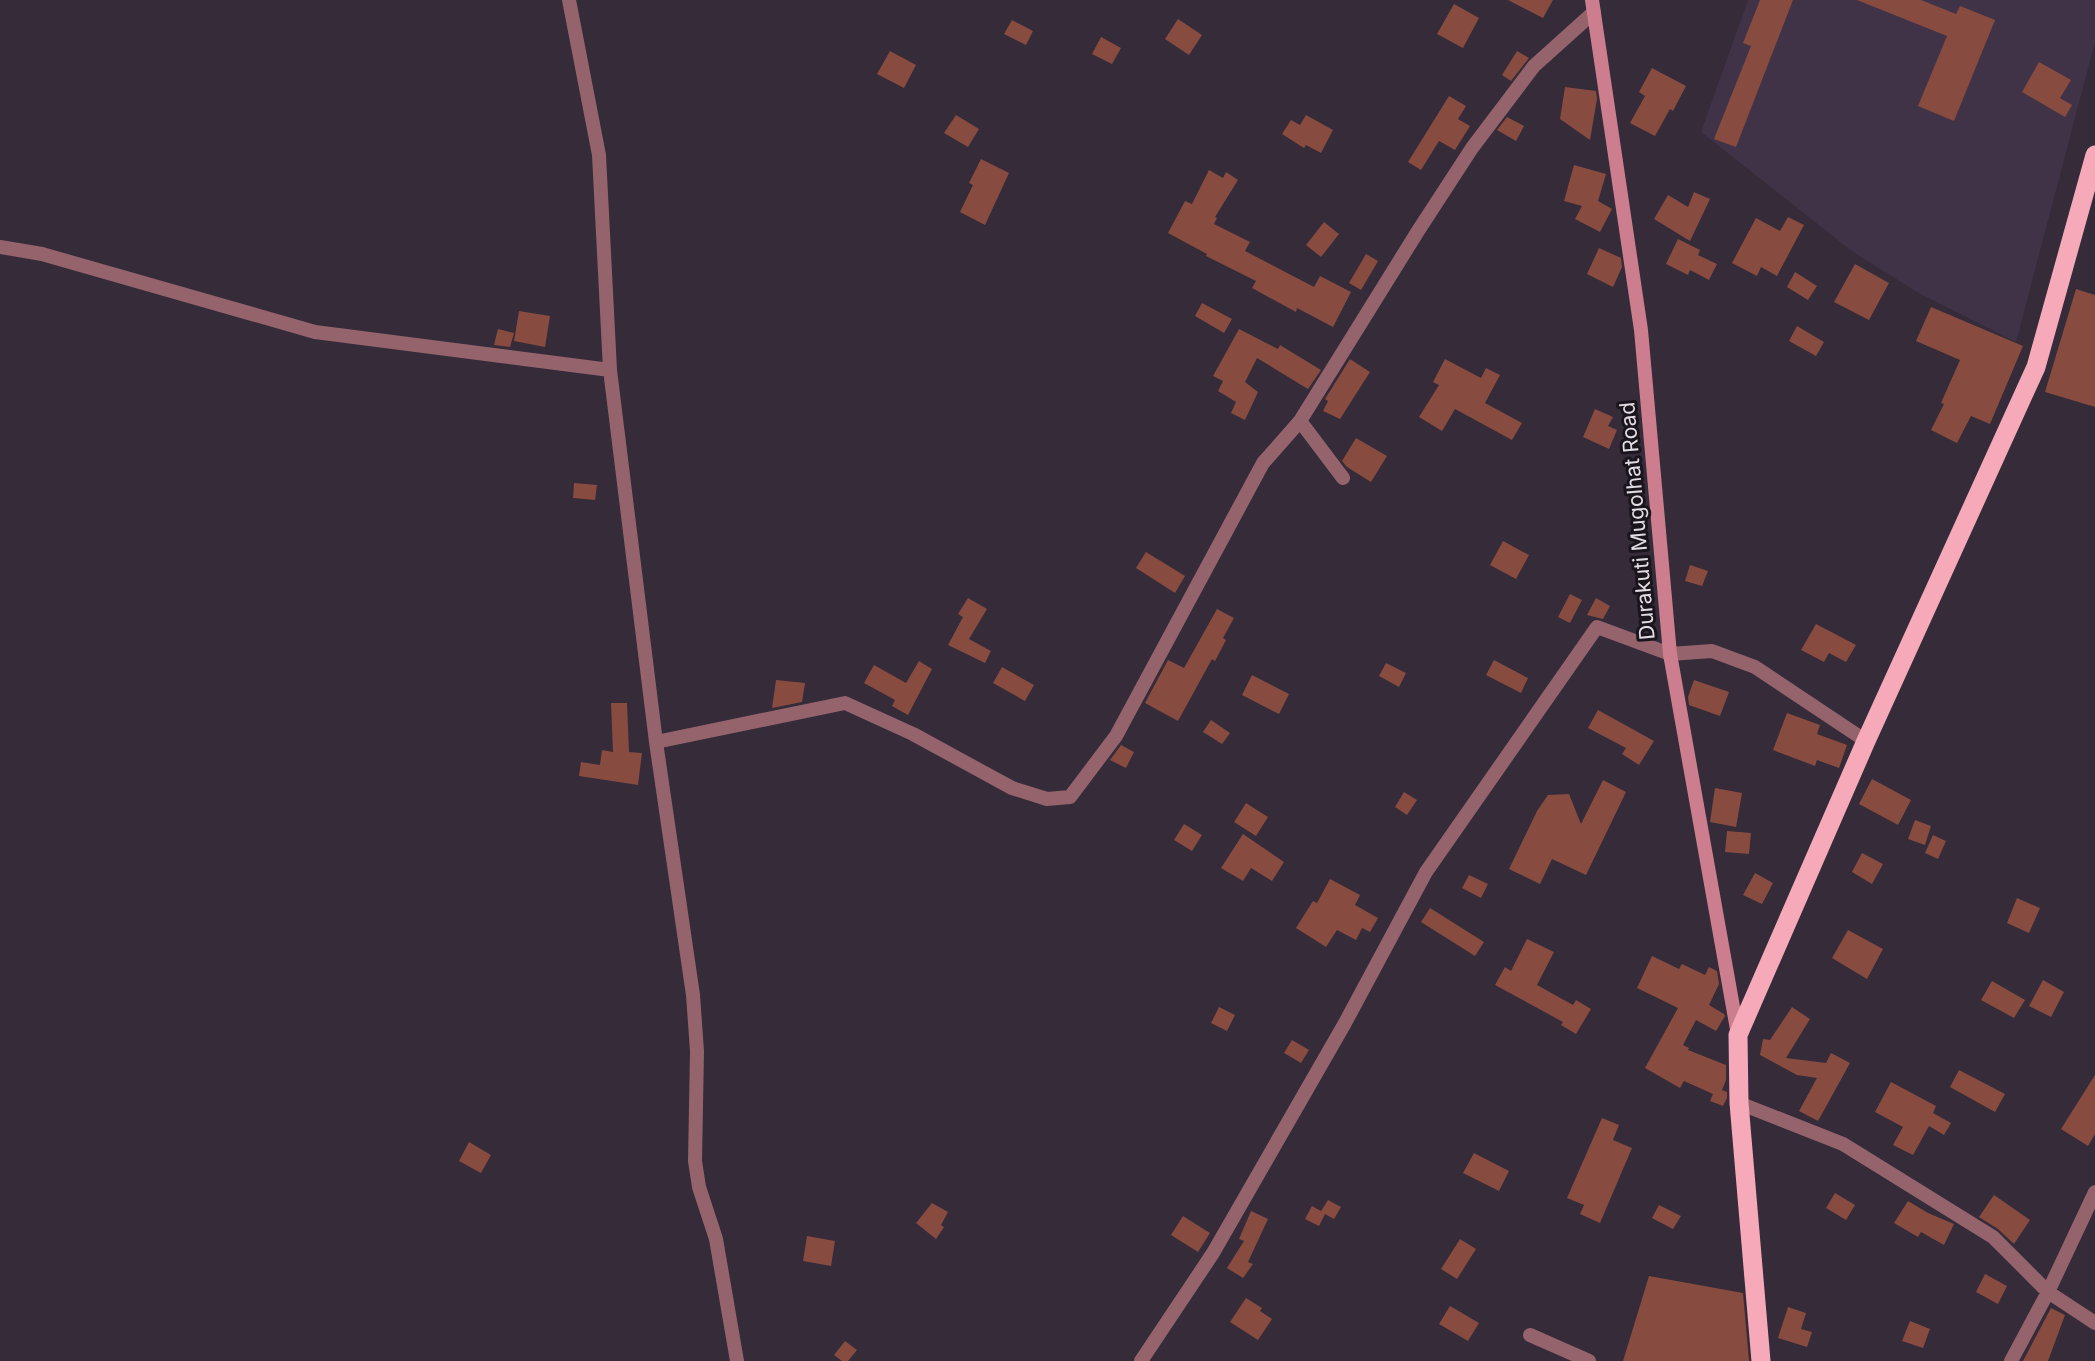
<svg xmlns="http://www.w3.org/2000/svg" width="2095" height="1361" viewBox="0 0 2095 1361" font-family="Inter,sans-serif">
<rect width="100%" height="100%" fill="#352b39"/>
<!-- built -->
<path fill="#413347" d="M1748 0H2095V42L2016 342 1917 292 1853 252 1701 132Z"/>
<!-- building -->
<path fill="#884b40" d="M1508 0H1553L1543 18Z
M1760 0H1793L1736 147 1714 139 1751 46 1743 43Z
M1857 0H1921L1956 14 1960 6 1995 20 1954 121 1918 106 1947 36Z
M1454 4 1479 18 1463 48 1437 34Z
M1178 19 1202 35 1189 55 1165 39Z
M1012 20 1033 31 1026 45 1004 34Z
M1101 37 1121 48 1112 64 1092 54Z
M890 51 916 65 904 88 877 74Z
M1517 51 1529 58 1511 81 1502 75Z
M2039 62 2071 80 2060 98 2072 105 2065 117 2022 92Z
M1652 68 1686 86 1673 111 1670 109 1655 136 1630 123 1645 96 1639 92Z
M1565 87 1596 91 1597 99 1590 140 1560 119Z
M1449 96 1466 106 1458 119 1470 126 1455 150 1439 141 1421 170 1408 162Z
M956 115 979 129 968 147 944 133Z
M1306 115 1333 130 1321 153 1306 145 1304 148 1282 134 1291 120 1300 125Z
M1507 117 1524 126 1516 141 1497 130Z
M981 159 1009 173 985 225 960 212 973 185 969 183Z
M1574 165 1606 174 1598 201 1612 209 1600 232 1575 219 1582 206 1564 201Z
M1209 170 1223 178 1226 172 1238 180 1215 217 1217 218 1214 224 1250 242 1245 251 1314 287 1320 276 1351 292 1333 327 1297 308 1296 312 1252 288 1256 281 1206 256 1207 254 1168 233 1185 201 1192 204Z
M1694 192 1710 199 1690 241 1654 219 1668 195 1688 207Z
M1788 217 1804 225 1777 276 1761 267 1757 276 1732 263 1756 218 1780 231Z
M1324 222 1339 234 1321 257 1306 245Z
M1678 239 1700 250 1698 255 1717 264 1709 280 1690 270 1688 275 1666 264Z
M1599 248 1621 258 1622 267 1613 287 1587 274Z
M1366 254 1378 261 1361 290 1349 283Z
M1855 264 1889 283 1869 320 1834 302Z
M1795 272 1817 286 1808 300 1787 287Z
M2076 289 2095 295V407L2045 392Z
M1202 303 1232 319 1224 333 1195 316Z
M1931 307 2023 346 1990 424 1971 416 1957 443 1931 430 1944 404 1941 403 1960 360 1916 341Z
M519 311 550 316 545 347 514 341Z
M1797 326 1824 342 1816 356 1789 341Z
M498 329 514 333 510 347 494 345Z
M1239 329 1278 349 1280 345 1321 370 1308 389 1257 358 1245 382 1258 392 1245 420 1231 413 1236 402 1218 391 1223 381 1213 376Z
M1350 359 1370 372 1340 419 1323 411 1328 401 1325 399Z
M1445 359 1481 378 1486 368 1500 375 1485 403 1522 423 1512 440 1455 409 1442 431 1419 417 1439 385 1433 382Z
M1595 409 1613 417 1608 426 1617 430 1609 449 1583 437Z
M1356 438 1387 456 1371 482 1347 467 1342 461Z
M574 483 597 485 595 500 573 498Z
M1503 541 1529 555 1516 579 1490 565Z
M1146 552 1185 576 1175 593 1136 568Z
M1690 565 1708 571 1702 586 1685 581Z
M1570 594 1582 600 1570 623 1558 617Z
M968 598 987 609 969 639 991 651 985 663 948 645 963 617 958 614Z
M1596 598 1610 606 1603 619 1587 615Z
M1217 609 1234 618 1223 638 1226 640 1215 661 1212 659 1178 721 1145 703 1168 660 1184 668Z
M1816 624 1856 645 1846 662 1829 653 1824 662 1801 650Z
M1494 660 1528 678 1521 693 1486 675Z
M919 661 932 669 908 715 892 706 895 700 864 683 874 665 906 683Z
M1386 663 1406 673 1399 687 1379 676Z
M1002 667 1034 685 1025 701 993 683Z
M1252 675 1289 694 1279 714 1242 695Z
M776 680 805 683 802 702 772 708Z
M1694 680 1729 692 1720 716 1689 705 1688 697Z
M611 703H627L629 752 642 753 638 785 579 776 581 762 600 765 602 750 613 752Z
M1598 710 1654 741 1639 765 1622 754 1626 748 1588 728Z
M1787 713 1820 725 1817 734 1847 745 1839 768 1817 760 1815 766 1773 750Z
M1211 720 1230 733 1222 744 1203 732Z
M1121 745 1134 752 1126 768 1110 760Z
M1872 779 1911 800 1898 825 1859 804Z
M1603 780 1626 792 1586 875 1552 859 1540 884 1509 869 1537 811 1548 795 1569 794 1581 824Z
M1715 788 1742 793 1736 827 1710 822Z
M1404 792 1417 800 1407 815 1395 807Z
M1246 803 1268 817 1256 836 1234 822Z
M1915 820 1931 826 1925 845 1908 839Z
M1184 824 1202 835 1192 851 1174 840Z
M1727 831 1751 833 1749 854 1725 852Z
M1243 834 1284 862 1272 881 1251 868 1243 881 1221 868Z
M1933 835 1946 841 1938 859 1925 853Z
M1862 853 1883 864 1872 884 1852 872Z
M1755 873 1773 883 1762 904 1743 895Z
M1469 875 1488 884 1481 898 1462 888Z
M1330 879 1360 895 1355 905 1378 918 1370 932 1362 928 1356 940 1337 930 1326 947 1296 928 1313 901 1317 903Z
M2017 898 2040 908 2029 933 2007 923Z
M1430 908 1484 942 1475 956 1421 922Z
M1848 930 1883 949 1867 979 1832 958Z
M1527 939 1554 952 1537 985 1573 1005 1576 1000 1591 1009 1576 1034 1561 1025 1563 1022 1495 985 1505 967 1511 971Z
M1652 956 1679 969 1682 964 1705 975 1709 967 1717 971 1719 984 1709 1005 1724 1014 1725 1016 1716 1031 1696 1020 1683 1045 1689 1048 1688 1050 1726 1065V1080L1722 1090 1727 1092V1098L1723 1106 1710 1101 1713 1094 1684 1081 1680 1088 1645 1068 1678 1008 1637 988Z
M2043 980 2064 992 2051 1017 2029 1006Z
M1992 981 2025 1000 2014 1018 1981 1000Z
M1219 1007 1235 1015 1227 1031 1211 1023Z
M1792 1007 1810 1019 1786 1058 1826 1063 1831 1053 1850 1063 1818 1121 1799 1111 1817 1078 1797 1075 1760 1055 1763 1039 1770 1040Z
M1292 1040 1309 1050 1301 1063 1284 1053Z
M1959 1070 2005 1094 1995 1112 1950 1087Z
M2095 1075V1134L2088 1146 2061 1129Z
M1891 1082 1936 1106 1933 1113 1951 1123 1944 1135 1929 1126 1913 1155 1893 1145 1903 1127 1875 1112Z
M1602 1118 1619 1125 1613 1140 1632 1148 1600 1223 1580 1214 1584 1205 1567 1198Z
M469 1142 491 1155 481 1173 459 1161Z
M1474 1153 1509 1171 1499 1191 1463 1173Z
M1835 1193 1855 1205 1846 1220 1826 1208Z
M1994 1195 2030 1220 2014 1244 1998 1229 1979 1217Z
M1328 1200 1341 1207 1334 1219 1325 1214 1319 1226 1305 1219 1312 1206 1321 1211Z
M1908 1201 1928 1213 1954 1224 1944 1245 1921 1232 1918 1237 1894 1223Z
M932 1203 948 1212 941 1225 944 1227 936 1239 916 1223Z
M1659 1205 1681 1216 1673 1229 1652 1218Z
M1251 1211 1268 1219 1248 1262 1253 1264 1243 1278 1227 1268 1244 1241 1239 1239Z
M1183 1216 1210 1233 1198 1252 1171 1235Z
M807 1236 835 1241 831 1266 803 1261Z
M1460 1239 1476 1249 1457 1279 1441 1269Z
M1985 1274 2007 1286 1998 1304 1976 1292Z
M1649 1276 1743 1293 1749 1361H1623Z
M1246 1298 1262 1308 1260 1311 1272 1319 1258 1340 1230 1322Z
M1450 1306 1479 1323 1468 1341 1439 1324Z
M1788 1307 1806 1313 1801 1329 1812 1332 1807 1347 1778 1338Z
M2051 1308 2065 1315 2048 1361H2023Z
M1910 1321 1930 1329 1923 1348 1902 1341Z
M845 1341 857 1350 848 1361H842L834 1355Z"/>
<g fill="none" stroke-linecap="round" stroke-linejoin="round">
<!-- minor -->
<path stroke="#94636c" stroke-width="14" d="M569 0 599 155 610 370 656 742 693 995 697 1051 695 1161 699 1187 716 1239 737 1361
M0 247 42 254 315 332 610 370
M1300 421 1343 478
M656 742 845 703 913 734 1012 788 1047 799 1070 797 1116 736 1263 463 1300 421 1418 231 1472 148 1534 66 1594 12
M1739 1103 1843 1144 1993 1237 2048 1292 2095 1323
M1530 1335 1589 1361
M1141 1361 1213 1253 1345 1023 1426 872 1597 627 1670 654 1712 651 1755 667 1866 741
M2011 1361 2048 1292 2095 1192"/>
<!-- secondary -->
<path stroke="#cd7e8e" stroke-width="14" d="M1592 0 1641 330 1670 654 1738 1035"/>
<!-- trunk -->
<path stroke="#f6aab9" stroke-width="19" d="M1761 1361 1739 1103 1738 1035 1866 741 2036 367 2095 155"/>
</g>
<g text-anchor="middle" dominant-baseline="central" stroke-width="6" stroke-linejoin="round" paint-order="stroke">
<!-- street labels -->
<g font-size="21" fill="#e2dce5" stroke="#1a151c">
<text transform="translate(1637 521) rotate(-95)">Durakuti Mugolhat Road</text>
</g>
</g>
</svg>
